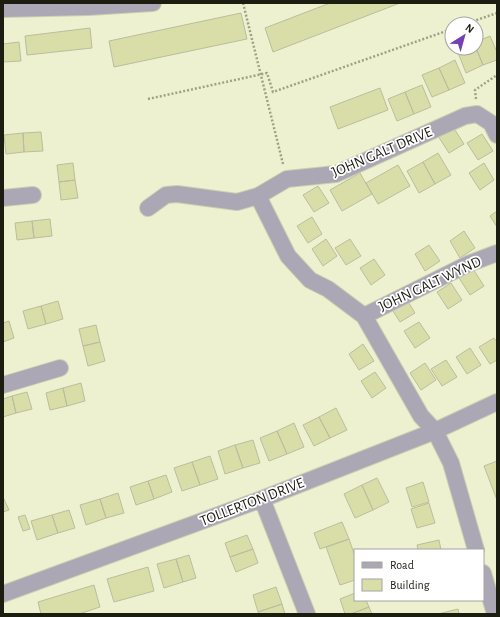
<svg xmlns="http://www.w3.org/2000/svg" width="500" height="617" viewBox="0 0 500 617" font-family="'Alegreya Sans',sans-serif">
<rect width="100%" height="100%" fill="#eef1d0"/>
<!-- building -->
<path fill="#d9dda7" stroke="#bbbe9e" d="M330 3H400L273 52 265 28Z
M241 13 247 39 114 67 109 41Z
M90 28 92 48 27 55 25 36Z
M490 36 497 52V60L483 65 476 48V42Z
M19 42 21 61 3 62V44Z
M462 48H476L483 65 466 73 457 50Z
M455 60 465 83 449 90 439 68Z
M439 68 449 90 432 97 422 75Z
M422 85 431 107 414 114 405 92Z
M380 88 388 110 338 129 330 107Z
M405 92 414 114 397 121 388 99Z
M453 127 464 144 449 153 438 136Z
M41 132 43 151 24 152 23 133Z
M23 133 24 152 6 154 4 135Z
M482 134 493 151 478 160 467 143Z
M438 153 451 175 435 184 423 162Z
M423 162 435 184 419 193 407 171Z
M73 163 75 180 59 182 57 165Z
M484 163 494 180 480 190 469 173Z
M398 165 410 186 378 204 366 183Z
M360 173 372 194 342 211 330 190Z
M75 180 78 198 61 200 59 182Z
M318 186 329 203 314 212 303 195Z
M497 211V227L490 216Z
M312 217 322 234 308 243 297 226Z
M50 219 52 236 34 238 32 221Z
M32 221 34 238 17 240 15 223Z
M464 231 475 248 460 258 450 241Z
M326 239 337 256 323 266 312 249Z
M350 239 361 256 346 265 335 248Z
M429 245 440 261 425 271 415 254Z
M374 259 385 275 371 285 360 268Z
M473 269 484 286 470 295 459 278Z
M451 283 462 300 448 309 437 292Z
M407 300 415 313 400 322 391 308Z
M58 301 63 319 46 324 41 306Z
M41 306 46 324 28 329 23 311Z
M9 321 14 338 3 342V323Z
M419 322 430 338 415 348 404 331Z
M96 325 100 342 83 346 79 329Z
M494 338 497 342V360L490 364 479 347Z
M100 342 105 361 88 366 83 346Z
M363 344 374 361 359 370 349 354Z
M470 348 481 365 467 374 456 357Z
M446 360 457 377 442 386 431 369Z
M425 363 436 380 421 390 410 373Z
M375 372 386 388 372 398 361 381Z
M81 383 85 401 67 406 63 388Z
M63 388 67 406 50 410 46 393Z
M27 392 32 409 16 413 12 396Z
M12 396 16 413 3 417V399Z
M336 408 347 430 330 438 319 417Z
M319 417 330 438 314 446 303 425Z
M294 423 304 447 287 454 277 431Z
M277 431 287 454 269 461 260 438Z
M253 440 260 463 243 468 235 445Z
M235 445 243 468 225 474 218 451Z
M210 456 218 479 200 485 192 462Z
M497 461V500L484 466Z
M192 462 200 485 182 491 174 468Z
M166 475 172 492 154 499 148 481Z
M377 478 389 502 373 510 362 485Z
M148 481 154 499 136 505 130 487Z
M423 482 429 502 412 507 406 488Z
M362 485 373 510 355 518 344 494Z
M118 493 124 513 106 518 100 499Z
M3 497 9 510 3 512Z
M100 499 106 518 86 525 80 505Z
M429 503 435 523 417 528 411 509Z
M69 510 75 528 58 533 52 515Z
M25 515 30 529 23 531 18 517Z
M52 515 58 533 37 540 31 521Z
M342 522 349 539 320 549 314 533Z
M247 535 253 549 230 557 225 543Z
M349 539 355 556V580L340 585 326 547Z
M439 540 441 550H418L417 545Z
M253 549 258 563 236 572 230 557Z
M189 555 196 578 183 582 176 559Z
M176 559 183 582 164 588 157 564Z
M148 567 154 591 114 602 107 579Z
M94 585 100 607 79 614H41L38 602Z
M276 587 282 604 258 612 253 595Z
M355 593V600H366L369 607 351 614H345L340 599Z
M282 604 285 614H259L258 612Z
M369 607 372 614H351Z
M458 609 459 614H438Z"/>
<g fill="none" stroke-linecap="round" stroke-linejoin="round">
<defs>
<path id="minor" d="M3 9 89 7 153 3
M258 196 287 179 336 174 465 116 477 114 491 123 497 135
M3 198 33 195
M148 208 166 195 177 194 237 202 258 196 288 256 310 280 328 289 364 316 421 416 435 431 451 463 476 550
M364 316 468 264 497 253
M3 385 60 368
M262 499 307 614
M483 573 495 614
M3 594 262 499 435 431 497 402"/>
</defs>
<!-- minor casing -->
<use href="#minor" stroke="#cccfb1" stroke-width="18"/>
<!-- path -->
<path stroke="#9ea087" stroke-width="2.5" stroke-dasharray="2 2" stroke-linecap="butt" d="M243 3 283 164
M465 24 497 13
M148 99 267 73 273 92 452 29
M476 99 475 90 497 75"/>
<!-- minor -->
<use href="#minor" stroke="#aca7b5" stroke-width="16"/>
</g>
<g text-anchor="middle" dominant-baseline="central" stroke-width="3.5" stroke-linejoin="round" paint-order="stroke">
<!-- street labels -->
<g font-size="15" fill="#1c1d11" stroke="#fff">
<text transform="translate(382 152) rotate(-23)">JOHN GALT DRIVE</text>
<text transform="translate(430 284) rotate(-25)">JOHN GALT WYND</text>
<text transform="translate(252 502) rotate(-21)">TOLLERTON DRIVE</text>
</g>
</g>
<!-- border -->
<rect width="500" height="617" fill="none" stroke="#1c1d11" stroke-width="8"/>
<!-- legend -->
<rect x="354" y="549" width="130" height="52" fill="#ffffff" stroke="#a4a5a0"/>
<rect x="362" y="562" width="20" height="6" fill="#aca7b5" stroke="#a4a5a0"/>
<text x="390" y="569" font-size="12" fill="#1c1d11">Road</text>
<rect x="362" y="579" width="20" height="12" fill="#d9dda7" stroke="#a4a5a0"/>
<text x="390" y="589" font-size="12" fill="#1c1d11">Building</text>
<!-- north arrow -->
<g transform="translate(464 36) rotate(37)"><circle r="19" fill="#ffffff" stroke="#a4a5a0"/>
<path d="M0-3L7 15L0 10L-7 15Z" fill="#753fb6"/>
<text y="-6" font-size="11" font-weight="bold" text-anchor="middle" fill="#1c1d11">N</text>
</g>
</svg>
